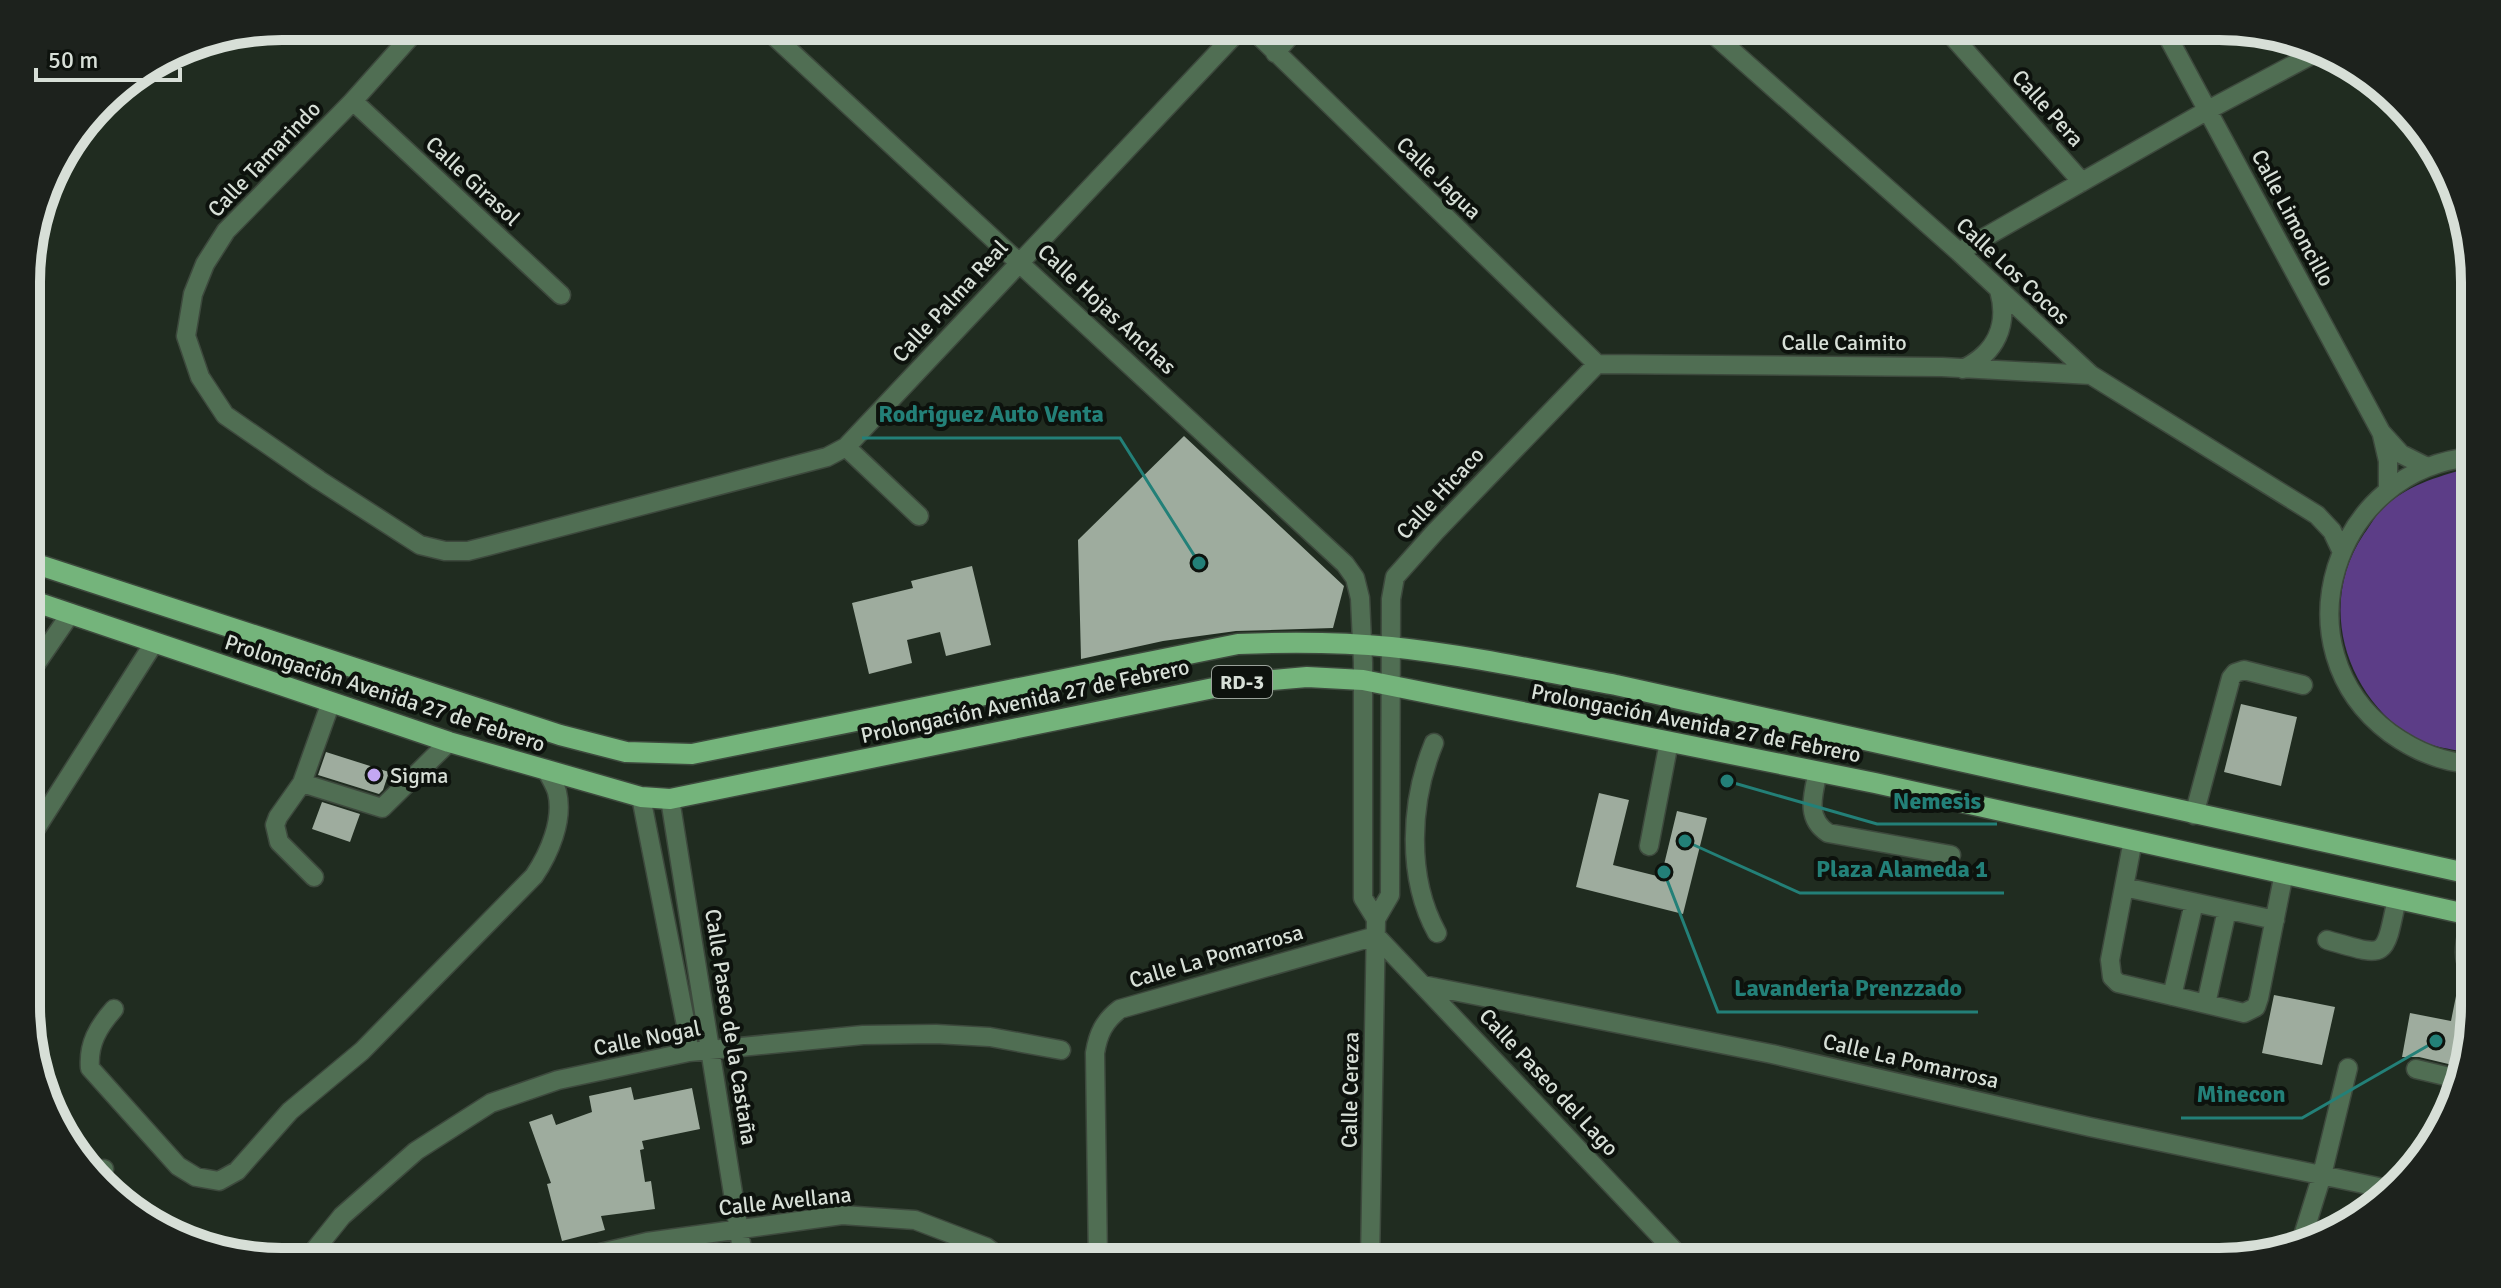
<svg xmlns="http://www.w3.org/2000/svg" width="2501" height="1288" viewBox="0 0 2501 1288" font-family="Signika,sans-serif">
<rect width="100%" height="100%" fill="#202c20"/>
<!-- green -->
<path fill="#5c3d87" d="M2469 468H2473L2474 753C2450 749 2426 747 2405 732 2342 687 2319 600 2364 534 2370 526 2375 516 2382 509 2409 484 2434 478 2469 468Z"/>
<!-- building -->
<path fill="#9eac9e" d="M1184 436 1344 586 1333 628 1236 631 1163 641 1081 659 1078 540Z
M972 566 991 645 946 656 940 632 907 640 912 663 869 674 852 603 913 588 911 581Z
M2241 704 2297 717 2281 786 2224 772Z
M326 752 389 772 383 790 379 794 318 775Z
M1599 793 1629 800 1613 865 1661 877 1677 811 1707 818 1683 914 1576 887Z
M322 802 360 814 350 842 312 829Z
M2460 976 2475 986V1007L2461 1067 2419 1057H2402L2410 1013 2451 1021Z
M2274 995 2335 1007 2322 1065 2262 1053Z
M631 1087 634 1100 692 1088 700 1129 642 1141 644 1149 640 1150 645 1182 651 1181 655 1209 601 1216 605 1230 562 1241 547 1184 551 1183 529 1122 552 1114 556 1125 592 1112 589 1096Z"/>
<g fill="none" stroke-linecap="round" stroke-linejoin="round">
<defs>
<path id="minor" d="M420 26 353 101 226 231 205 264 193 294 186 336 200 377 225 415 319 480 420 545 445 551H468L488 546 827 457 846 447 1243 26
M763 26 1345 564 1355 578 1360 598 1363 663V898L1376 919 1370 1262
M1249 26 1597 364
M1679 26 1705 27
M1704 26 1959 252 2091 375 2317 515 2332 531 2341 550
M1953 26 1954 38 2082 182
M2162 26 2381 432 2401 454 2427 467
M1275 53 1299 26
M353 101 561 295
M1959 252 2208 110 2321 50
M1597 364 1942 367 2091 375
M1963 369C1996 353 2009 325 1999 290
M2382 435 2388 461V490
M846 447 919 516
M2473 457C2334 468 2276 648 2390 733 2415 751 2443 763 2474 764
M27 677 71 613
M1434 743C1410 801 1406 877 1437 933
M1818 771C1813 795 1805 818 1828 833L1951 855
M302 783 382 808 449 742
M641 797 686 1025 689 1052
M670 799 744 1262
M2194 815 2231 678 2235 673 2244 670 2303 685
M2133 840 2110 960 2112 977 2118 983 2244 1013 2256 1007 2259 998 2284 873
M28 841 154 643
M1649 846 1669 742
M314 877 279 842 275 825 278 817 302 783 331 702
M2124 887 2275 920
M2471 915C2468 933 2457 962 2475 974
M1376 919 1390 895 1391 599 1395 577 1435 532 1597 364
M2327 940C2387 957 2384 961 2397 898
M1423 985 1772 1054 2090 1127 2388 1189
M2172 996 2194 903
M2206 1004 2227 910
M114 1009C98 1027 88 1044 90 1068L178 1166 196 1177 219 1181 237 1171 290 1111 362 1051 534 876C549 854 564 820 557 792 555 785 549 776 546 769
M2416 1069 2458 1079
M95 1175 104 1169
M2302 1239 2322 1175 2348 1068
M305 1262 342 1216 416 1151 491 1103 558 1080 689 1052 863 1035 936 1034 990 1037 1061 1050
M562 1262 647 1242 842 1215 915 1220 986 1247 1006 1262
M1098 1262 1095 1053C1098 1034 1104 1021 1120 1009L1376 936 1685 1262"/>
<path id="major" d="M27 561 560 735 626 752 692 754 1238 644C1289 642 1340 642 1391 647 1467 655 1541 671 1616 685L2475 875
M27 599 449 742 641 797 670 799 1238 683 1307 677 1363 680 1875 783 2475 916"/>
</defs>
<!-- minor casing -->
<use href="#minor" stroke="#3d493d" stroke-width="21"/>
<!-- major casing -->
<use href="#major" stroke="#3d493d" stroke-width="23"/>
<!-- minor -->
<use href="#minor" stroke="#506e53" stroke-width="18"/>
<!-- major -->
<use href="#major" stroke="#74b47b" stroke-width="20"/>
</g>
<!-- markers -->
<circle fill="#c3a7f2" stroke="#0d120d" stroke-width="3" cx="374" cy="775" r="8"/>
<g text-anchor="middle" dominant-baseline="central" stroke-width="8" stroke-linejoin="round" paint-order="stroke">
<!-- shield labels -->
<rect fill="#0d120d" stroke="#9aa29a" stroke-width="2" x="1212" y="666" width="60" height="32" rx="6"/>
<g font-size="20" font-weight="bold" fill="#d7dfd7">
<text x="1242" y="682">RD-3</text>
</g>
<!-- street labels -->
<g font-size="22" fill="#d7dfd7" stroke="#0d120d">
<text transform="translate(2048 108) rotate(48)">Calle Pera</text>
<text transform="translate(264 159) rotate(-46)">Calle Tamarindo</text>
<text transform="translate(1439 178) rotate(44)">Calle Jagua</text>
<text transform="translate(473 181) rotate(43)">Calle Girasol</text>
<text transform="translate(2293 218) rotate(62)">Calle Limoncillo</text>
<text transform="translate(2013 271) rotate(43)">Calle Los Cocos</text>
<text transform="translate(950 301) rotate(-47)">Calle Palma Real</text>
<text transform="translate(1107 309) rotate(43)">Calle Hojas Anchas</text>
<text x="1844" y="342">Calle Caimito</text>
<text transform="translate(1440 493) rotate(-47)">Calle Hicaco</text>
<text transform="translate(385 693) rotate(18)">Prolongación Avenida 27 de Febrero</text>
<text transform="translate(1025 701) rotate(-12)">Prolongación Avenida 27 de Febrero</text>
<text transform="translate(1696 723) rotate(11)">Prolongación Avenida 27 de Febrero</text>
<text transform="translate(1216 956) rotate(-16)">Calle La Pomarrosa</text>
<text transform="translate(731 1027) rotate(81)">Calle Paseo de la Castaña</text>
<text transform="translate(647 1038) rotate(-11)">Calle Nogal</text>
<text transform="translate(1911 1061) rotate(13)">Calle La Pomarrosa</text>
<text transform="translate(1549 1082) rotate(47)">Calle Paseo del Lago</text>
<text transform="translate(1350 1090) rotate(-89)">Calle Cereza</text>
<text transform="translate(785 1201) rotate(-6)">Calle Avellana</text>
</g>
<!-- poi labels -->
<g font-size="22" fill="#d7dfd7" stroke="#0d120d" text-anchor="start">
<text x="390" y="775">Sigma</text>
</g>
</g>
<!-- crop -->
<path d="M0 0H2501V1288H0ZM282 40H2219A242 242 0 0 1 2461 282V1006A242 242 0 0 1 2219 1248H282A242 242 0 0 1 40 1006V282A242 242 0 0 1 282 40Z" fill="#1d221d" fill-rule="evenodd"/>
<path fill="none" stroke="#d7dfd7" stroke-width="10" d="M282 40H2219A242 242 0 0 1 2461 282V1006A242 242 0 0 1 2219 1248H282A242 242 0 0 1 40 1006V282A242 242 0 0 1 282 40Z"/>
<!-- callouts -->
<path fill="none" stroke="#238078" stroke-width="3" d="M1199 563L1120 438H862M1727 781L1877 824H1997M1685 841L1800 893H2004M1664 872L1718 1012H1978M2436 1041L2302 1118H2181"/>
<g fill="#238078" stroke="#0d120d" stroke-width="3">
<circle cx="1199" cy="563" r="8"/>
<circle cx="1727" cy="781" r="8"/>
<circle cx="1685" cy="841" r="8"/>
<circle cx="1664" cy="872" r="8"/>
<circle cx="2436" cy="1041" r="8"/>
</g>
<g font-size="24" text-anchor="middle" font-weight="bold" fill="#238078" stroke="#0d120d" stroke-width="8" stroke-linejoin="round" paint-order="stroke">
<text x="991" y="422">Rodriguez Auto Venta</text>
<text x="1937" y="809">Nemesis</text>
<text x="1902" y="877">Plaza Alameda 1</text>
<text x="1848" y="996">Lavanderia Prenzzado</text>
<text x="2241" y="1102">Minecon</text>
</g>
<!-- scale -->
<path d="M36 68v12h144v-12" fill="none" stroke="#d7dfd7" stroke-width="4"/>
<text x="48" y="68" font-size="24" fill="#d7dfd7" stroke="#0d120d" stroke-width="6" paint-order="stroke">50 m</text>
</svg>
